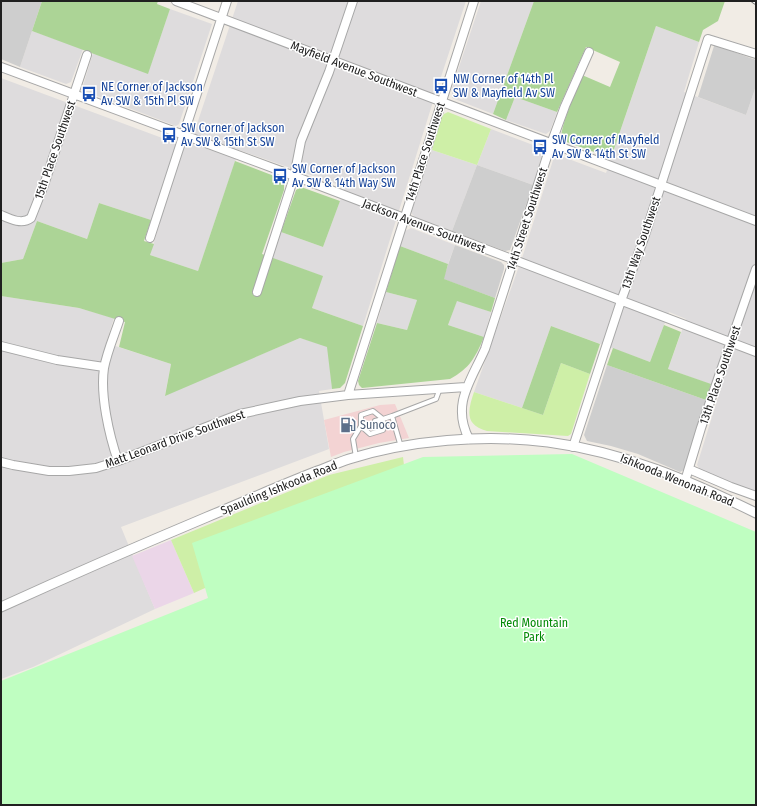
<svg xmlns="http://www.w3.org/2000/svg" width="757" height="806" viewBox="0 0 757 806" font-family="'Fira Sans Condensed',sans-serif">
<rect width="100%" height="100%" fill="#f1ece5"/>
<!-- residential -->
<path fill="#dedcdd" d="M238 1H466L436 92 363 326 312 308 322 276 272 258 281 232 323 247 345 187 239 150 198 271 150 255 160 223 99 203 87 239 37 221 23 259 1 263V78L189 148Z
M481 1H534L493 114 452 98V88Z
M170 9 212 24 179 124 176 126 87 92 82 89 93 53 148 73Z
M656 26 699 42 684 92 746 115 756 86V492L701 471 697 465 721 388 668 369 686 319 669 312 650 362 551 326 522 408 474 392 523 255 554 157 558 155 606 173Z
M32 31 83 49 71 82 66 84 20 67Z
M515 97 557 112 550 131 546 134 506 120Z
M491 129 541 148 543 152 533 185 477 165 452 231 415 217 412 214V210L432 150 477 165Z
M411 228 455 245 448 264 400 246 405 231Z
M386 292 417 300 407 330 377 323Z
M1 296 79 308 114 318 106 343 171 364 165 395 300 338 328 346 332 389 319 391 329 449 121 527 155 609 33 667 1 679Z
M457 300 491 312 484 337 448 325Z"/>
<!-- commercial -->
<path fill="#f3d3d3" d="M395 404 409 438 379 443 344 452 331 457 324 420 380 405Z"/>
<!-- industrial -->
<path fill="#ebd6e8" d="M171 540 194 593 155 609 132 556Z"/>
<!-- religious -->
<path fill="#cecece" d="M1 1H42L20 67 1 59Z
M714 46H717L756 60V86L746 115 698 97Z
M477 165 533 185 510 250 505 251 452 231Z
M455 245 501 262 504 265V269L495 298 443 279Z
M607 365 706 400 684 470 680 472 638 454 611 446 587 441 584 435Z"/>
<!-- grass -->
<path fill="#ceefa7" d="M448 112 491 129 477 165 432 150 441 118 444 114Z
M561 363 590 374 571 434 568 436 487 431C464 425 468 410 474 392L543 415Z
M403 457 407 491 333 530 194 593 171 540 329 475Z"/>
<!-- forest -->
<path fill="#acd496" d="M42 1H158L157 4 170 9 148 74 32 31Z
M534 1H725L718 21 703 30 699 42 656 26 611 158 561 140C560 127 577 89 582 75L610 87 620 62 586 47 557 112 515 97 506 120 493 114Z
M235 161 282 179 284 183V190L262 254 323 276 312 308 363 326 345 383 340 388 332 389 327 347 300 338 165 396 171 364 119 347 125 322 79 308 1 296V263L23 259 37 221 87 239 99 203 151 220 144 241 154 244 150 255 198 271Z
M301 187 340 201 323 247 281 232 296 190Z
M400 246 448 264 444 279 495 298 491 312 457 301 448 325 484 337C475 358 470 368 450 379L362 388 359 385 358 381 377 323 407 330 417 300 386 292Z
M664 325 681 332 668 369 711 384 706 400 607 365 613 348 650 362Z
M551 326 600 344 590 374 561 363 543 415 522 408Z"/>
<!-- park -->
<path fill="#bffec1" d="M572 454 756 532V805H1V681L208 598 192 543 423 457Z"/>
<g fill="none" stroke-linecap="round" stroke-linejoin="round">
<defs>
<path id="service" d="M392 416 436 399 440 388
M375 421 383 419
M368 424 361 426V415L373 411 383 419
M356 457 353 439 361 426 370 434 383 430V419L392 416 401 447"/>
<path id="minor" d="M176 1 756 221
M1 67 281 171 756 352
M1 215C10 219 22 225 31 218L44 185 87 55
M150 238 227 1
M257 292 294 177 301 141 329 72 353 1
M1 346 57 360 104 367
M348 395 474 1
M469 439C451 404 471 381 485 349L551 144 565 106 589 52
M573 447 621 301 644 238 708 39 756 54
M118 461C109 435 100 395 104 368 107 352 114 336 119 321
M1 462 13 465 49 471H69L96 468 118 461 240 414 300 401 348 395 466 387
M689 469 731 487 756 496
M685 481 701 428 756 269"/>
<path id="tertiary" d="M1 607C69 576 138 546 207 517 243 502 279 486 315 472 326 468 337 463 349 459 410 440 484 434 548 442 623 452 689 480 756 513"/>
</defs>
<!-- service casing -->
<use href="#service" stroke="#a7a7a7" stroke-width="6"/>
<!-- minor casing -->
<use href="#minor" stroke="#a7a7a7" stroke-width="10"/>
<!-- tertiary casing -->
<use href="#tertiary" stroke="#a7a7a7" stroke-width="11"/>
<!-- service -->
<use href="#service" stroke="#fff" stroke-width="4"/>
<!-- minor -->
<use href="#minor" stroke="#fff" stroke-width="8"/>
<!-- tertiary -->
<use href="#tertiary" stroke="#fff" stroke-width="9"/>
<defs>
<path id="rail" d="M753 1 756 3"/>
</defs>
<!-- rail casing -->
<use href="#rail" stroke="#6e6e6e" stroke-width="4"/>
<!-- rail -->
<use href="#rail" stroke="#fff" stroke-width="2.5" stroke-dasharray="8" stroke-linecap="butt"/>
</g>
<!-- icons -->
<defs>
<symbol id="bus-bare" viewBox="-9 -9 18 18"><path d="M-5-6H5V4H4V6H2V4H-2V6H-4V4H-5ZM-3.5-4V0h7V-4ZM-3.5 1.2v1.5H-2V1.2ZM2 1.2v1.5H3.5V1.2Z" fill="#1a4fb4" stroke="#fff" stroke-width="2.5" paint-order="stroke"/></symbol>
<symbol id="fuel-bare" viewBox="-9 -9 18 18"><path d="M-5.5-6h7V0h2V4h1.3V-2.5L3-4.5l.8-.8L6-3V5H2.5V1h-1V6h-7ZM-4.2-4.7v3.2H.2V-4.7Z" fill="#5c6f8a" stroke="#fff" stroke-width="2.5" paint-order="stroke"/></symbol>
</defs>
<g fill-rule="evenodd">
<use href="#bus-bare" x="430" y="75" width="22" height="22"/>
<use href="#bus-bare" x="78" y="83" width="22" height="22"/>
<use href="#bus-bare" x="158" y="124" width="22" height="22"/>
<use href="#bus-bare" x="529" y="136" width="22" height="22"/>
<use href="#bus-bare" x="269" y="165" width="22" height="22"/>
<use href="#fuel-bare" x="337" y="414" width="22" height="22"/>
</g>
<g text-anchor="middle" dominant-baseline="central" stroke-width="3" stroke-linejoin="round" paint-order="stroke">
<!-- street labels -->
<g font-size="12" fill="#202020" stroke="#fff">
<text transform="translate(354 69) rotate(21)">Mayfield Avenue Southwest</text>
<text transform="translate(55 150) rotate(-71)">15th Place Southwest</text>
<text transform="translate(425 152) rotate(-72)">14th Place Southwest</text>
<text transform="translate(527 219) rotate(-72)">14th Street Southwest</text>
<text transform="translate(424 226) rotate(21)">Jackson Avenue Southwest</text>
<text transform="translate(641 243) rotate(-71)">13th Way Southwest</text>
<text transform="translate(720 375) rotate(-71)">13th Place Southwest</text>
<text transform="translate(175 439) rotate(-20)">Matt Leonard Drive Southwest</text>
<text transform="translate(677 480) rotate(22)">Ishkooda Wenonah Road</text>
<text transform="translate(279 488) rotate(-22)">Spaulding Ishkooda Road</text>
</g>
<!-- transit labels -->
<g font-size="12" fill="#164399" stroke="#fff" text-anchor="start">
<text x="453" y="79">NW Corner of 14th Pl<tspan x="453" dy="14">SW &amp; Mayfield Av SW</tspan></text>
<text x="101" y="87">NE Corner of Jackson<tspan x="101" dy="14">Av SW &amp; 15th Pl SW</tspan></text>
<text x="181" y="128">SW Corner of Jackson<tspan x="181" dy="14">Av SW &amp; 15th St SW</tspan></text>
<text x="552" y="140">SW Corner of Mayfield<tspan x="552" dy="14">Av SW &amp; 14th St SW</tspan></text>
<text x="292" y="169">SW Corner of Jackson<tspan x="292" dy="14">Av SW &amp; 14th Way SW</tspan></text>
</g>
<!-- service labels -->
<g font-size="12" fill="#4e5e75" stroke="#fff" text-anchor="start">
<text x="360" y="425">Sunoco</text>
</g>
<!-- park labels -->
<g font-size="12" fill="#028a06" stroke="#fff">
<text x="534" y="623">Red Mountain<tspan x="534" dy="14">Park</tspan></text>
</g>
</g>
<!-- border -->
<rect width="757" height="806" fill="none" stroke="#202020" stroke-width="4"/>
</svg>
